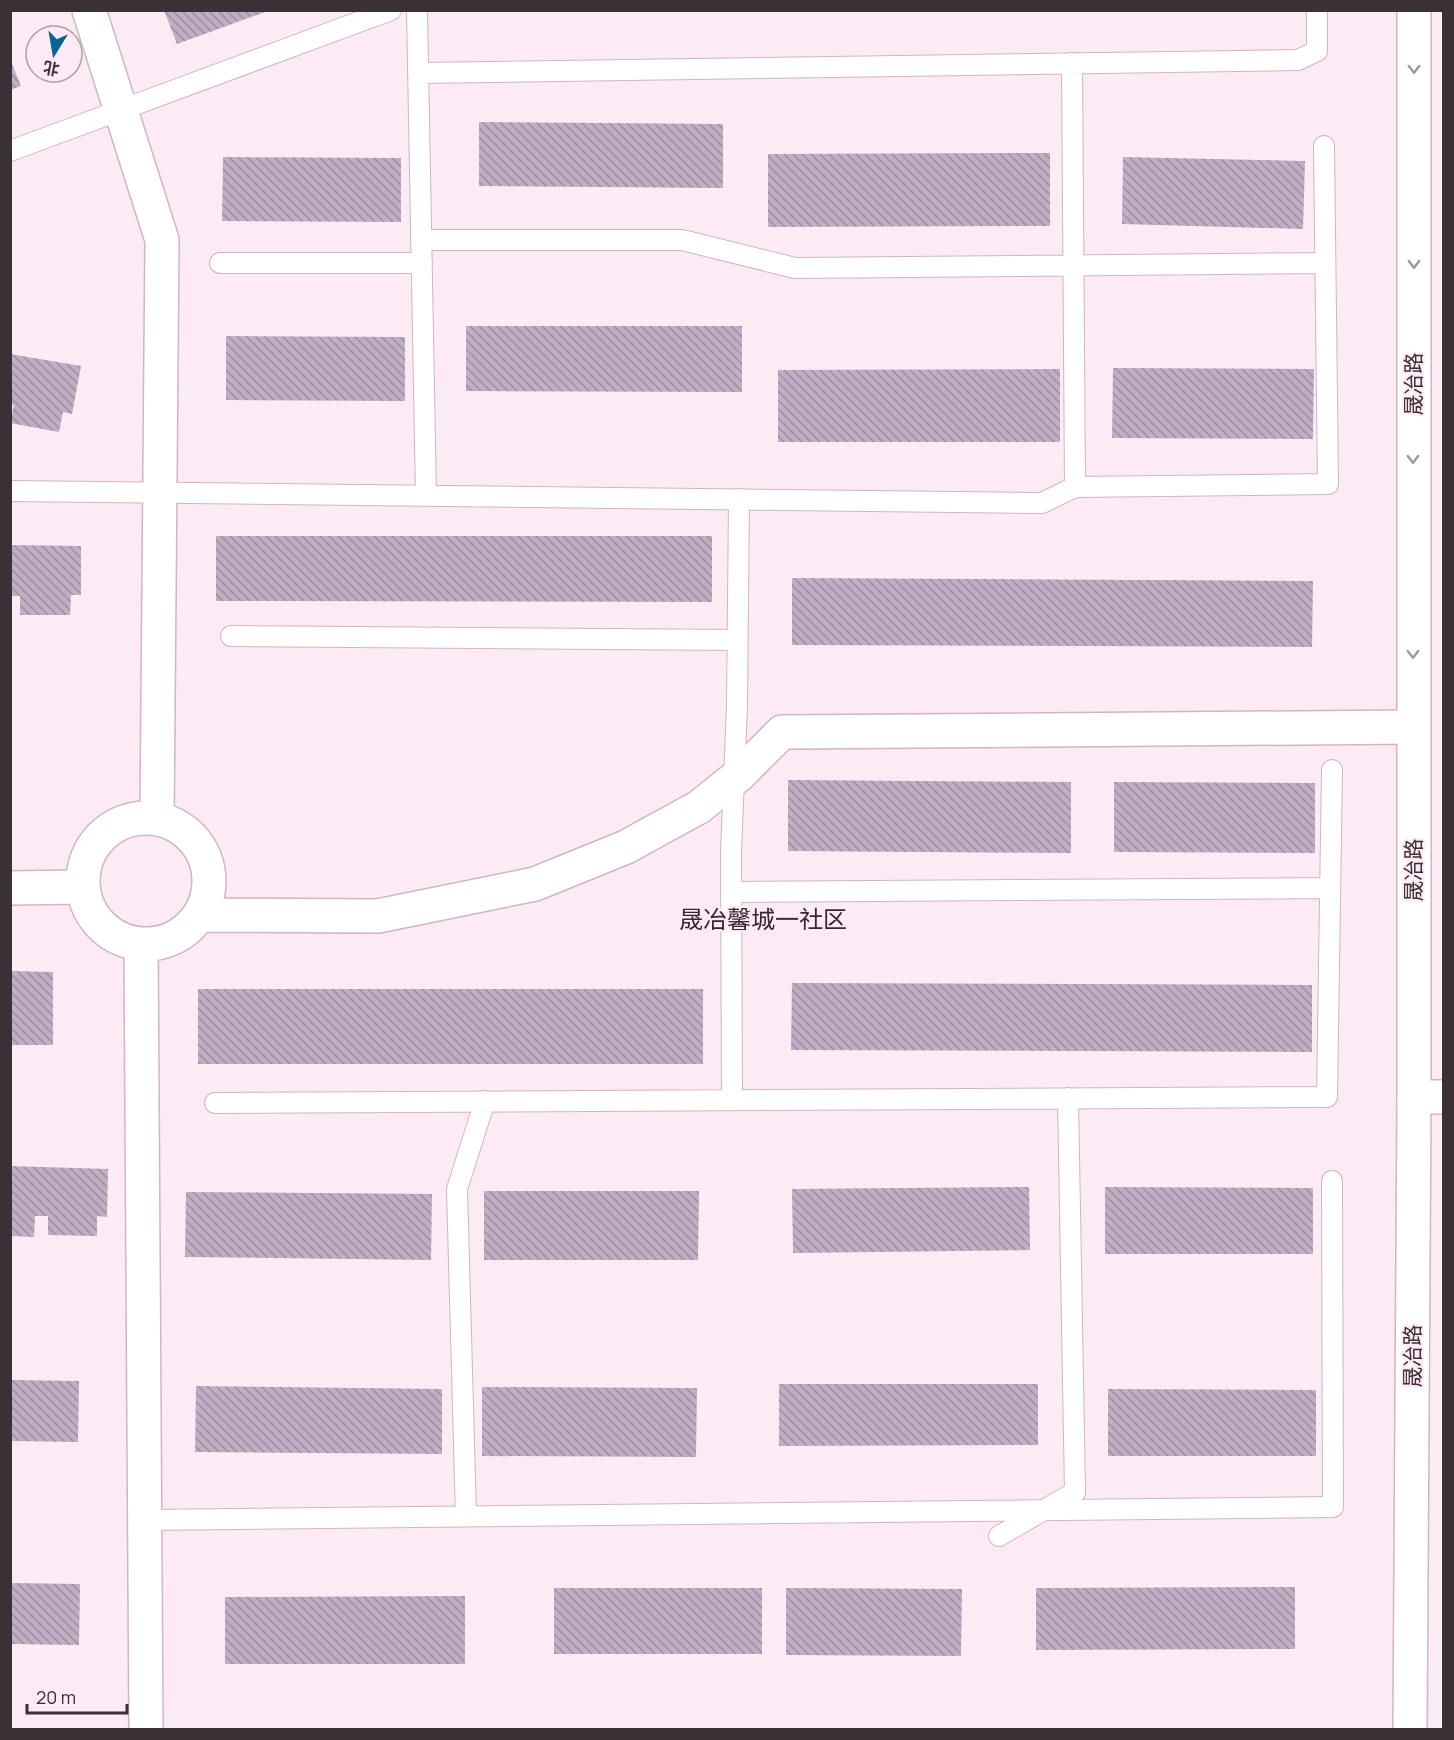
<svg xmlns="http://www.w3.org/2000/svg" width="1454" height="1740" viewBox="0 0 1454 1740" font-family="Manrope,'Noto Sans SC',sans-serif">
<defs>
<pattern id="building-back-hatch" width="6" height="6" patternUnits="userSpaceOnUse" patternTransform="scale(1.5)"><rect width="6" height="6" fill="#c1aec4"/><path d="M-1 5l2 2M0 0l6 6M5-1l2 2" fill="none" stroke="#9e8ea0"/></pattern>
</defs>
<rect width="100%" height="100%" fill="#fceaf4"/>
<!-- building -->
<path fill="url(#building-back-hatch)" d="M164 10H268V11L177 44Z
M10 59 21 86 10 90Z
M479 122 723 124V188L479 186Z
M1050 153V226L768 227V154Z
M223 157 401 158V222L222 221Z
M1123 157 1305 161 1303 229 1122 224Z
M466 326H742V392L466 391Z
M226 336 405 337V401L226 400Z
M10 354 81 366 72 414 63 412 59 432 10 423 14 405 10 404Z
M1113 368 1314 369 1313 439 1112 438Z
M1060 369V442H778V370Z
M216 536H712V602L216 601Z
M10 545 81 546V595H71L70 615H20V596H10Z
M792 578 1313 581 1312 647 792 645Z
M788 780 1071 782V853L788 851Z
M1114 782 1315 783V853L1114 852Z
M10 971 53 972V1045H10Z
M792 983 1312 985V1052L791 1050Z
M198 989H703V1064H198Z
M10 1166 108 1169 107 1217 97 1216V1236L48 1235V1216H35L34 1237 10 1236Z
M1029 1187 1030 1250 793 1253 792 1189Z
M1105 1187 1313 1188V1254H1105Z
M484 1191H699L698 1260H484Z
M186 1192 432 1194 431 1260 185 1257Z
M10 1380 79 1381 78 1442 10 1441Z
M779 1384H1038V1445L779 1446Z
M196 1386 442 1389V1454L195 1452Z
M482 1387 697 1388 696 1457 482 1456Z
M1108 1389 1316 1390V1456H1108Z
M10 1583 80 1584 79 1645 10 1644Z
M1295 1587V1649L1036 1650V1588Z
M554 1588H762V1654H554Z
M786 1588 962 1589 961 1656 786 1655Z
M465 1596V1664H225V1597Z"/>
<g fill="none" stroke-linecap="round" stroke-linejoin="round">
<defs>
<path id="lane" d="M417 10 426 496
M1072 63 1075 487
M418 73 1298 60 1317 51V10
M10 151 391 10
M421 240H682L795 268 1325 263
M220 263H422
M10 491 1042 503 1075 487 1328 484 1324 146
M231 636 737 640
M732 892 1330 888
M732 1100 731 852 737 706 739 499
M215 1103 1327 1097 1332 770
M466 1516 457 1189 485 1101
M144 1520 1333 1507 1332 1181
M999 1536 1075 1492 1068 1098"/>
<path id="street" d="M89 10 162 240 157 819
M83 881a63 63 0 1 1 126 0a63 63 0 1 1-126 0Z
M10 888 82 887
M200 915 378 916 535 884 626 847 699 807 739 775 782 732 1413 727
M141 945 146 1730
M1414 1097H1444"/>
<path id="secondary" d="M1410 1730 1414 1097V10"/>
</defs>
<!-- lane casing -->
<use href="#lane" stroke="#d0b5c4" stroke-width="22"/>
<!-- street casing -->
<use href="#street" stroke="#d0b5c4" stroke-width="36"/>
<!-- secondary casing -->
<use href="#secondary" stroke="#d0b5c4" stroke-width="36"/>
<!-- lane -->
<use href="#lane" stroke="#fff" stroke-width="20"/>
<!-- street -->
<use href="#street" stroke="#fff" stroke-width="33"/>
<!-- secondary -->
<use href="#secondary" stroke="#fff" stroke-width="33"/>
</g>
<!-- one-way arrows -->
<defs><path id="oneway-chevron" d="M-2-3.5L2.5 0L-2 3.5" fill="none" stroke-width="1.6" stroke-linecap="round" stroke-linejoin="round" transform="scale(1.5)"/></defs>
<g stroke="#9d989a">
<use href="#oneway-chevron" transform="translate(1414 69) rotate(90)"/>
<use href="#oneway-chevron" transform="translate(1414 264) rotate(90)"/>
<use href="#oneway-chevron" transform="translate(1413 459) rotate(90)"/>
<use href="#oneway-chevron" transform="translate(1413 654) rotate(90)"/>
</g>
<g text-anchor="middle" dominant-baseline="central" stroke-width="4.5" stroke-linejoin="round" paint-order="stroke">
<!-- street labels -->
<g font-size="21" fill="#3b3036" stroke="#fceaf4">
<text transform="translate(1413 384) rotate(-90)">晟冶路</text>
<text transform="translate(1413 870) rotate(-90)">晟冶路</text>
<text transform="translate(1412 1356) rotate(-90)">晟冶路</text>
</g>
<!-- quarter labels -->
<g font-size="24" fill="#3a2532" stroke="#fceaf4">
<text x="763" y="918">晟冶馨城一社区</text>
</g>
</g>
<!-- border -->
<rect width="1454" height="1740" fill="none" stroke="#3b3036" stroke-width="24"/>
<!-- north arrow -->
<g transform="translate(54 54) rotate(191)"><circle r="28" fill="#fceaf4" stroke="#afa0a8" stroke-width="1.5"/>
<path d="M0-4.5L10 22L0 15L-10 22Z" fill="#056595"/>
<text y="-9" font-size="16" font-weight="bold" text-anchor="middle" fill="#3b3036">北</text>
</g>
<!-- scale -->
<path d="M27 1704v9h100v-9" fill="none" stroke="#3b3036" stroke-width="3"/>
<text x="36" y="1704" font-size="18" fill="#3b3036" stroke="#fceaf4" stroke-width="4.5" paint-order="stroke">20 m</text>
</svg>
